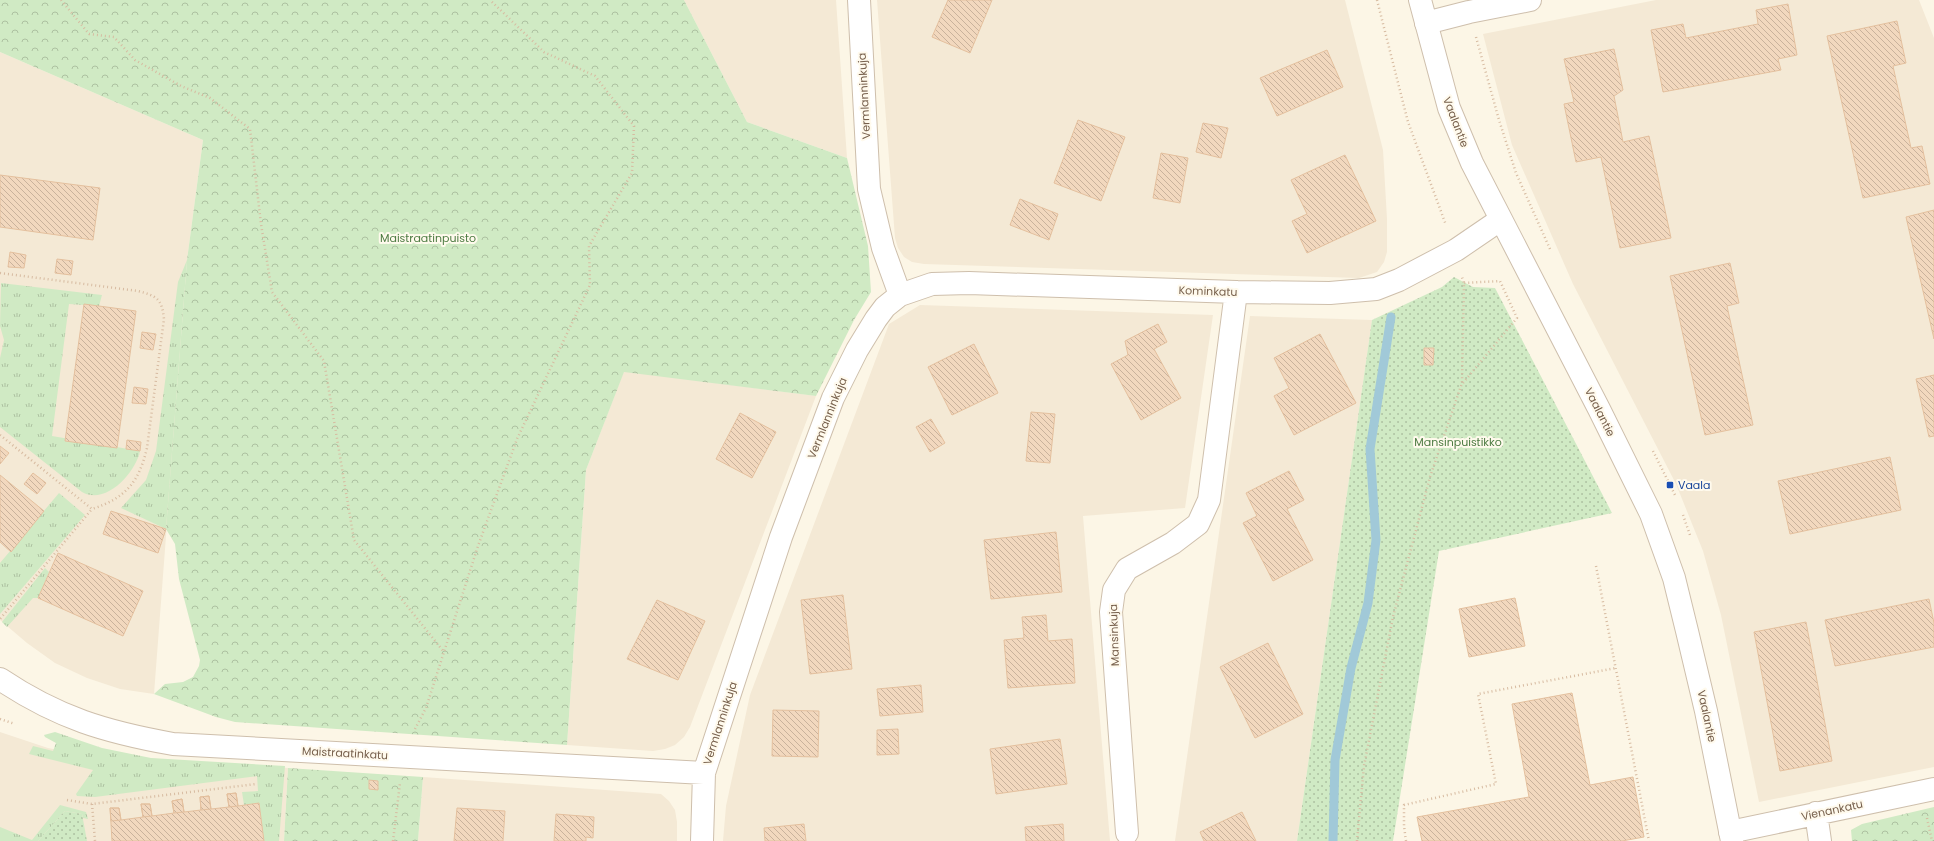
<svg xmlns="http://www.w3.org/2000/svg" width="1934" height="841" viewBox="0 0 1934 841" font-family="Poppins,sans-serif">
<defs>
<pattern id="grass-tufts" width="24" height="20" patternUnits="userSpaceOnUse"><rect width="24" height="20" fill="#d0eac4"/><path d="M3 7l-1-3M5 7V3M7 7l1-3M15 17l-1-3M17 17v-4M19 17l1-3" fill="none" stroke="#adc1a1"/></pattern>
<pattern id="forest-crowns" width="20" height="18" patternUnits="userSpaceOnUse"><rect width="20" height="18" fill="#d0eac4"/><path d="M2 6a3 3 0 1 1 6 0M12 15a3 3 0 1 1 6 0" fill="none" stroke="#adc1a1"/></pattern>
<pattern id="park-dots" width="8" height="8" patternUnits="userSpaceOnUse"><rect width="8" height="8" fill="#d0eac4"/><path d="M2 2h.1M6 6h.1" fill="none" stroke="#adc1a1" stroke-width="1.8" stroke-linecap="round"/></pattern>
<pattern id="building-back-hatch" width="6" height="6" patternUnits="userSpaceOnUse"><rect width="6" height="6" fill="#f2d8be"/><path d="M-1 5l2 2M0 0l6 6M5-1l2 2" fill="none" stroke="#c9b29c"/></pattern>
</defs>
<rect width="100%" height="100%" fill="#fcf6e6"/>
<!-- residential -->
<path fill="#f4e9d5" d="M684 0H836L847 158 747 122Z
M877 0H1345L1383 150 1387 219V252L1384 262 1377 272 1359 278 924 264 912 262 904 257 898 248 895 238Z
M1656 0H1919L1934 38V767L1759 802 1721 615 1703 551 1676 484 1573 284 1512 145 1483 34Z
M0 52 203 140 187 260 154 694 120 689 87 678 55 663 27 643 0 620Z
M920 305 1213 315 1185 508 1083 516 1110 841H723L726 806 750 695 889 324Z
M1250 316 1372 320 1297 841H1175Z
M624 371 816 396 690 727 684 737 675 745 665 749 653 751 567 745 586 470Z
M0 732 48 748 74 753 288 768 284 841H0Z
M423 777 661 794 669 801 675 810 677 822V841H418Z"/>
<!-- grass -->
<path fill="url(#grass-tufts)" d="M187 260 166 529 121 508 146 480 156 451 178 282Z
M1 283 102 295 99 306 69 304 52 436 140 451C136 472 106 506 82 492L0 427V358L4 340 0 326Z
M59 493 85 515 0 614V563Z
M45 568 49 572 38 598H33L7 627 2 622Z
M55 732 102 748 151 758 285 766 279 841H264L259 803 244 805 242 792 258 791 257 776 95 797 77 796 76 794 93 770 29 754 33 746 53 751 56 743 45 737 44 735Z
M60 805 86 812 88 819 83 818 82 814 65 811 38 841H0V827L32 840Z"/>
<!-- forest -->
<path fill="url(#forest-crowns)" d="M0 0H684L747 122 847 158 868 246 871 292 854 320 816 396 624 372 586 470 567 745 235 722 216 717 154 694 165 684 183 682 193 677 199 666 200 660 179 579 175 544 166 529 187 260 203 140 0 52Z
M288 768 423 777 418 841H284Z
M1934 807V841H1852L1851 830 1862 824Z"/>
<!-- park -->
<path fill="url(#park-dots)" d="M1454 277 1473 287 1495 288 1612 513 1439 551 1393 841H1297L1372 320 1442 287Z
M65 811 82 814 87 841H38Z"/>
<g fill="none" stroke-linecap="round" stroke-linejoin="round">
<!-- stream -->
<path stroke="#a1c9d8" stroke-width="9" d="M1333 841 1335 760 1351 668 1368 603 1376 540 1370 449 1391 317"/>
</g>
<!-- building -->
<path fill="url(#building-back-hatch)" stroke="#e4c09e" d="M948 0H992L970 53 932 37Z
M1788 4 1797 55 1778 59 1781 70 1663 92 1651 30 1683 24 1686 38 1758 24 1756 10Z
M1897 21 1906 63 1893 66 1911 148 1922 146 1930 184 1863 198 1827 36Z
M1614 49 1623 90 1614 96 1623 142 1649 136 1671 238 1620 248 1601 157 1576 162 1564 104 1574 102 1564 59Z
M1327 50 1343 87 1277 116 1260 78Z
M1078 120 1125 137 1101 201 1054 183Z
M1203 123 1228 128 1221 158 1196 152Z
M1161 153 1188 158 1180 203 1153 198Z
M1345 155 1376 221 1307 253 1292 221 1307 214 1291 180Z
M0 175 100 188 93 240 0 227Z
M1020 199 1058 214 1049 240 1010 225Z
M1934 210V339L1906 217Z
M10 252 26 255 24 268 8 267Z
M57 259 73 261 71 275 55 273Z
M1730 263 1739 303 1727 306 1753 425 1705 435 1670 276Z
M84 304 136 311 117 448 65 441Z
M1158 324 1167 342 1154 349 1181 398 1141 420 1111 364 1128 355 1125 341Z
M142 332 156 334 153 350 140 348Z
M1320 334 1356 403 1294 435 1274 396 1289 388 1274 358Z
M974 344 998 393 952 415 928 367Z
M1424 348H1434L1433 365H1424Z
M1934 375V436L1929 437 1916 379Z
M134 387 148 389 146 404 132 403Z
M1031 412 1055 414 1050 463 1026 461Z
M740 413 776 432 752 478 716 459Z
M931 419 945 443 930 452 916 427Z
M127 440 141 442 140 451 126 449Z
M0 446 9 453 0 464Z
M1890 457 1901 510 1790 534 1778 481Z
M1289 471 1304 500 1287 509 1313 560 1273 581 1243 523 1257 516 1246 493Z
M33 473 46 483 37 494 24 484Z
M0 475 44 511 11 552 0 542Z
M111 511 166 529 158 553 103 534Z
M1056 532 1062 592 991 599 984 540Z
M58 553 143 591 123 636 38 598Z
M843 595 852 669 810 674 801 600Z
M1515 598 1525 646 1469 657 1459 609Z
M1929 599 1934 623V647L1835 666 1825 620Z
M657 600 705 621 678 680 627 659Z
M1046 615 1048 641 1072 639 1075 683 1008 688 1004 640 1024 638 1022 617Z
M1806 622 1832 761 1780 771 1754 632Z
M1268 643 1303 714 1255 738 1220 667Z
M921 685 923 712 880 716 877 689Z
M1572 693 1590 785 1633 777 1644 837 1622 841H1422L1417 817 1529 797 1512 704Z
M773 710 819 711 818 757 772 756Z
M898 729 899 754 877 755V730Z
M1060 739 1067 784 996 794 990 749Z
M369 780 378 781V790L369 789Z
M236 793 238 806 259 803 264 841H112L110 808H119L121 820 143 817 141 804H150L152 816 174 813 172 801 182 799 184 812 201 810 200 797 209 796 211 809 229 807 227 794Z
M236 793 238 806 229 807 227 794Z
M209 796 211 809 201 810 200 797Z
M182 799 184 812 174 813 172 801Z
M141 804H150L152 816 143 817Z
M110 808H119L121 820 111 821Z
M457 808 505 811 503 841H454Z
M1242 812 1256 841H1204L1200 832Z
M556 814 594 817 593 838 586 837V841H554Z
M804 824 806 841H765L764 828Z
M1063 824 1064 841H1026L1025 827Z"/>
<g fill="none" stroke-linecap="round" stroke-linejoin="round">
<defs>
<path id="minor" d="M859 0 869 189 883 248 900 295
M1426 23 1469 12 1530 0
M0 679C58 718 106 732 173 744L704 773
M1816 813 1820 841
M1730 832 1934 789
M1127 833 1111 612 1114 590 1127 569 1173 543 1198 524 1209 500 1236 292
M702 841 704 773 781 537 833 398 857 350 876 319 885 307 900 295 932 284 969 283 1236 292 1330 293 1376 289 1399 280 1456 250 1500 220"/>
<path id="tertiary" d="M1420 0 1449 108 1472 163 1599 409 1651 514 1674 578 1687 631 1706 711 1732 841"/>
</defs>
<!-- minor casing -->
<use href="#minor" stroke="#cebfac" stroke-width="24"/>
<!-- tertiary casing -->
<use href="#tertiary" stroke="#cebfac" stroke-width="24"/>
<!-- path -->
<path stroke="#d7bba1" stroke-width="2.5" stroke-dasharray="1 3" stroke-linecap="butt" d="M61 0 89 34 114 37 135 60 181 86 210 98 250 129 261 224 272 292 324 361 354 540 444 652
M1377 0 1408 122 1446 225
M1476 37 1499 120 1516 173 1550 249
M0 273 138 291C157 296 162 299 164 319L147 448C139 482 126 498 92 509
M1463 383 1517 318 1500 281 1464 283
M0 435 92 509 0 619
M1653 451 1675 495
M1683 515 1690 535
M1596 566 1649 841
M0 719 15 724
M415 729 426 708 478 546 517 439 590 285 589 246 632 173 634 126 595 76 544 52 490 0
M67 800 92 804 256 784
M92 804 95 841
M1927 818 1932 841
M393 841 400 783
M1357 841 1364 766 1393 617 1430 477 1462 383 1464 283 1462 277
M1406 841 1404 826V805L1496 784 1478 694 1616 668"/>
<!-- minor -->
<use href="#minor" stroke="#fff" stroke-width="22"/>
<!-- tertiary -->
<use href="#tertiary" stroke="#fff" stroke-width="22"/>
</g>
<!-- markers -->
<rect fill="#1a4fb4" stroke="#fffaed" stroke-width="1.5" x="1666" y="481" width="8" height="8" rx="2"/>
<g text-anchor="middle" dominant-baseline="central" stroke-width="4" stroke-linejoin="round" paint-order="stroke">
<!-- street labels -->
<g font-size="11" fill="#765f4b" stroke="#fffaed">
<text transform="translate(864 96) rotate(-93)">Vermlanninkuja</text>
<text transform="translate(1456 122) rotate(69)">Vaalantie</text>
<text transform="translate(1208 291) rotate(2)">Kominkatu</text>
<text transform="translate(1600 412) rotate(63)">Vaalantie</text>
<text transform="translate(827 418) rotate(-68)">Vermlanninkuja</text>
<text transform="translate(1114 635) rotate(-92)">Mansinkuja</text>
<text transform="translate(1707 716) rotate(78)">Vaalantie</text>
<text transform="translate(720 723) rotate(-72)">Vermlanninkuja</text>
<text transform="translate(345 753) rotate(3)">Maistraatinkatu</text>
<text transform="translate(1832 810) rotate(-12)">Vienankatu</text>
</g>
<!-- park labels -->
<g font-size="11" fill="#4d7b42" stroke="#fffaed">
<text x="428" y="238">Maistraatinpuisto</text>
<text x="1458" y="442">Mansinpuistikko</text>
</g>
<!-- transit labels -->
<g font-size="11" fill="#164399" stroke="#fffaed" text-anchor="start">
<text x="1678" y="485">Vaala</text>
</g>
</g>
</svg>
